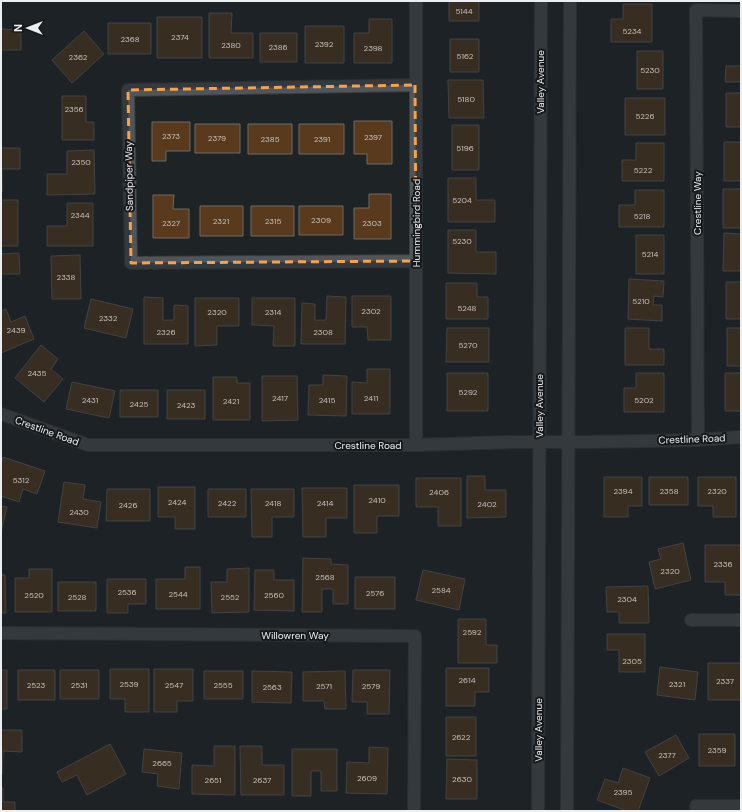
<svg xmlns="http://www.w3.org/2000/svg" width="742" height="812" viewBox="0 0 742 812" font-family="'DM Sans',sans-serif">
<rect width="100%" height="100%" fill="#1e2326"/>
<!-- building -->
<path fill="#593a1c" stroke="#6f6a65" d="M449 1H479V21H449Z
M623 4H652V42H611V19H623Z
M1 7 2 29 21 30V50H1Z
M209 13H232L231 33H253V58H209Z
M157 17H202V58H157Z
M369 19H392V63H354V33H369Z
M108 23H151V54H108Z
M305 26H344V63H305Z
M84 31 104 54 72 83 52 60Z
M260 33H297V62H260Z
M450 39H479V72H450Z
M637 51H663V89H637Z
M741 59V82H725L726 66H741Z
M448 80H483L484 118H449Z
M726 93H741V127H726Z
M62 96H86V122H94V140H62Z
M625 98H665V135H625Z
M354 121H392V164H367V154H354Z
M152 122H190V151H166V161H152Z
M195 124H240V153H195Z
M248 124H292V154H248Z
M299 124H344V154H299Z
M452 125H479V170H452Z
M724 142H741V181H724Z
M636 143H664V181H622V160H636Z
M1 148H20V169H2V192Z
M94 150 95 194 47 195V174H67V151Z
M448 178H476V200H495V222H448Z
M723 189H741V228H723Z
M635 190H664V227H619V205H635Z
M369 194H391V239H354V208H369Z
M153 195H174L173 209H189V238H153Z
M1 200H18V246H1Z
M67 203H93V246H47V226H67Z
M200 206H243V236H200Z
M251 206H294V236H251Z
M299 206H343V235H299Z
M448 230H476V252H496V274L448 273Z
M724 233 741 234V271H723Z
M636 235H664V274H636Z
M19 253 20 274H1V254Z
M80 255 81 299H52L51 256Z
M629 279 664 281 663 297 654 296 653 305H662V321L628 319Z
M726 282H741V319H726Z
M446 283H477V297H488V319H446Z
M327 296 346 297 345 344H301L302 303 315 304V320H326Z
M352 296H391V340H368L367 327H352Z
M144 297 163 298V320H174V305L188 306V344H144Z
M195 298H239V326H217V345L195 346Z
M252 298H295V346H273L274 326 252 325Z
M91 299 133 309 126 338 84 328Z
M6 309 11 322 25 316 34 339 1 353V311Z
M447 328H489V362H446Z
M625 328H649V349H664V365H625Z
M727 328H741V366H727Z
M41 345 58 359 51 369 63 379 44 402 15 378Z
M367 369H390V414H352V382L367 383Z
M447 373H488V411H447Z
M636 373H664V412H624V388H636Z
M725 373H741V411H725Z
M323 375 347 376 346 416 308 415 309 385H323Z
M262 376H297L298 420 262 421Z
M213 377H237V383H250V420H213Z
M72 382 115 391 109 418 66 409Z
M120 390H158V417H120Z
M167 390H205V419H167Z
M3 457 45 471 37 494 23 489 19 502 1 496V464Z
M467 476H485V490H506V517L467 518Z
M604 477H642V506H628V517H604Z
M649 477H688V505H649Z
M698 477H736V517H713V506H698Z
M416 478H461V526H438V507H416Z
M64 482 85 485 83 499 101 502 97 528 58 522Z
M354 485H399V516H377V533H354Z
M158 487H195V529H175V517H158Z
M302 488H347V518H326V537H303Z
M107 489H150V521H106Z
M208 489H246V517H208Z
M251 489H294V517H272V537H252Z
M1 506 7 507 1 532Z
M683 543 691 580 655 589 649 562 661 559 658 549Z
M705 545H741V595H725V582H705Z
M303 558 331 559V564L348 565V604H333V589H322V612H302Z
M185 567H200V609H156V579H185Z
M249 568V612L212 613 211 582H227V569Z
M29 569H52V612H15V578H29Z
M255 570H274V580H294V611L254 610Z
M423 570 465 579 459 610 416 600Z
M1 575H5L6 613H1Z
M355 577H395V609H355Z
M107 579H146V604H128V613H107Z
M58 582H96V611H58Z
M648 586 649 623H619V612H607L606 587Z
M458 619H486V645H497V663H458Z
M607 634H645V672H619V650H607Z
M708 663H741V700H708Z
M660 667 698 672 695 700 657 695Z
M446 668H489V692H475V706H446Z
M110 669H149V712H125V699H110Z
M154 669H193V701H177V712H154Z
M1 670H7V709H1Z
M18 670H55V700H18Z
M60 670H99V699H60Z
M353 670H390L389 714H367V702H352Z
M204 671H243V699H204Z
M252 671 292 672 291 703 252 702Z
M345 671 346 709H325L324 701H303V672Z
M446 717H476V756H446Z
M1 730H22V752L3 751 2 775H1Z
M699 734H735V766H699Z
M676 735 689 758 659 776 645 752Z
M110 744 126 774 87 795 77 775 62 782 57 772Z
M214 746H235V795L192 794V765L214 766Z
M240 746H262V765H284V795H241Z
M369 747 388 748 387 794 346 793 347 762 369 763Z
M144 749 182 753 179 789 157 786 158 774 142 772Z
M292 749H337V791H321V771H311V796H292Z
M447 759 477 760V799H446Z
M623 768 650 778 638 811H627L597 800 605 779 618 783Z
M1 788H3V802H15V811H1Z"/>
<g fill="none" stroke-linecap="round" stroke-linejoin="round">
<defs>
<path id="minor" d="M416 1V445
M415 85 128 90 131 263 416 261
M1 414 88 445H416L514 442H591L698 440 741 437
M698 440 696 10 741 11
M691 620H741
M1 633 415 636 414 811
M696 806H741"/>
<path id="secondary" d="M538 811 541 1
M567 811 570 1"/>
</defs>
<!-- minor casing -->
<use href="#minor" stroke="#3a3e41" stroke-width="14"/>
<!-- secondary casing -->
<use href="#secondary" stroke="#3a3e41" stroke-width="14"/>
<!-- minor -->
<use href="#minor" stroke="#505559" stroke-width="12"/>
<!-- secondary -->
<use href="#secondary" stroke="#505559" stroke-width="12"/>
</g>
<!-- marked area -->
<path d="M0 0H742V812H0ZM415 85 416 261 131 263 128 90Z" fill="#1e2326" fill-opacity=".55" fill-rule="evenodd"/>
<path fill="none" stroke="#f7a14a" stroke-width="3" stroke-dasharray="8 5" stroke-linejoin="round" d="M415 85 416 261 131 263 128 90Z"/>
<g text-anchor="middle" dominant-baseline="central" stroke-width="4" stroke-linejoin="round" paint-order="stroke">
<!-- number labels -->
<g font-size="8" fill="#c7c2bc">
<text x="464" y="11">5144</text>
<text x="632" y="31">5234</text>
<text x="180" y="37">2374</text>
<text x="130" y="39">2368</text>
<text x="324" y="44">2392</text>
<text x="231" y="45">2380</text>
<text x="278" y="47">2386</text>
<text x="373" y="48">2398</text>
<text x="465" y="56">5162</text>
<text x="78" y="57">2362</text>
<text x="650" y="70">5230</text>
<text x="466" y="99">5180</text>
<text x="74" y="109">2356</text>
<text x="645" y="116">5226</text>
<text x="171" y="136">2373</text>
<text x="373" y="137">2397</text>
<text x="217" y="138">2379</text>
<text x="270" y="139">2385</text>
<text x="322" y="139">2391</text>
<text x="465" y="148">5196</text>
<text x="81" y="162">2350</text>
<text x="643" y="170">5222</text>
<text x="462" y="200">5204</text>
<text x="80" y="215">2344</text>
<text x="642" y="216">5218</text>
<text x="321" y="220">2309</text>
<text x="221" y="221">2321</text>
<text x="273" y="221">2315</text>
<text x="171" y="223">2327</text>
<text x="372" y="223">2303</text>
<text x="462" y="241">5230</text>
<text x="650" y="254">5214</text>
<text x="66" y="277">2338</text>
<text x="641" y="301">5210</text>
<text x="467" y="308">5248</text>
<text x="371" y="311">2302</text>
<text x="217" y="312">2320</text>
<text x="273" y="312">2314</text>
<text x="108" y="318">2332</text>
<text x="16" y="330">2439</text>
<text x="166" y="332">2326</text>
<text x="323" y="332">2308</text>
<text x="468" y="345">5270</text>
<text x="37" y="373">2435</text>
<text x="468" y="392">5292</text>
<text x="280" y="398">2417</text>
<text x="371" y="398">2411</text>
<text x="90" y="400">2431</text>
<text x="327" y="400">2415</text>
<text x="644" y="400">5202</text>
<text x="231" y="401">2421</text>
<text x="139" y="404">2425</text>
<text x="186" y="405">2423</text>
<text x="21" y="480">5312</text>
<text x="623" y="491">2394</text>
<text x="669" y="491">2358</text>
<text x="717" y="491">2320</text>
<text x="439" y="492">2406</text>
<text x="377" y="500">2410</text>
<text x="177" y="502">2424</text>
<text x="227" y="503">2422</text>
<text x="273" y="503">2418</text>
<text x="325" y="503">2414</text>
<text x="487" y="504">2402</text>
<text x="128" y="505">2426</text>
<text x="79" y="512">2430</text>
<text x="723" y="564">2336</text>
<text x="670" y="571">2320</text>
<text x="325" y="577">2568</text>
<text x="441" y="590">2584</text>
<text x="127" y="592">2536</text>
<text x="375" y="593">2576</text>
<text x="178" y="594">2544</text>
<text x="34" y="595">2520</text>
<text x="274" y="595">2560</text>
<text x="77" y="597">2528</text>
<text x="230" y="597">2552</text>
<text x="627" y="599">2304</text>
<text x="472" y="632">2592</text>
<text x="632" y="661">2305</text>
<text x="467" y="680">2614</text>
<text x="725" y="681">2337</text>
<text x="129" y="684">2539</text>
<text x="677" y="684">2321</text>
<text x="36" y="685">2523</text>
<text x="79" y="685">2531</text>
<text x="174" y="685">2547</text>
<text x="223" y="685">2555</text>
<text x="324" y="686">2571</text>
<text x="371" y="686">2579</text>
<text x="272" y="687">2563</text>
<text x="461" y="737">2622</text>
<text x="717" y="750">2359</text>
<text x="667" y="755">2377</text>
<text x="162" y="763">2665</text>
<text x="367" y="778">2609</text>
<text x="462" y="779">2630</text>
<text x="213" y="780">2651</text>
<text x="262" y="780">2637</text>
<text x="623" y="792">2395</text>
</g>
<!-- street labels -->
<g font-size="10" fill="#eceff1" stroke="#15191c">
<text transform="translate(540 82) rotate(-90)">Valley Avenue</text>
<text transform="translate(129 176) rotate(-91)">Sandpiper Way</text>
<text transform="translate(697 203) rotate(-90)">Crestline Way</text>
<text transform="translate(416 223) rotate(-90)">Hummingbird Road</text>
<text transform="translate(539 406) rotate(-90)">Valley Avenue</text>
<text transform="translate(47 431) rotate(20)">Crestline Road</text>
<text transform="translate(692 439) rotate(-2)">Crestline Road</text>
<text x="368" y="445">Crestline Road</text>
<text x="295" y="635">Willowren Way</text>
<text transform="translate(538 730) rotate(-90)">Valley Avenue</text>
</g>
</g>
<!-- border -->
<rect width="742" height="812" fill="none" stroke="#eceff1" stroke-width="4"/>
<!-- north arrow -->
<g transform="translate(28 28) rotate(270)" stroke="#15191c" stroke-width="3" paint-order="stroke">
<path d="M0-3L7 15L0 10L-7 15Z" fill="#eceff1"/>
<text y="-6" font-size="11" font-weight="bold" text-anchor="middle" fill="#eceff1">N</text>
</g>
</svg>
